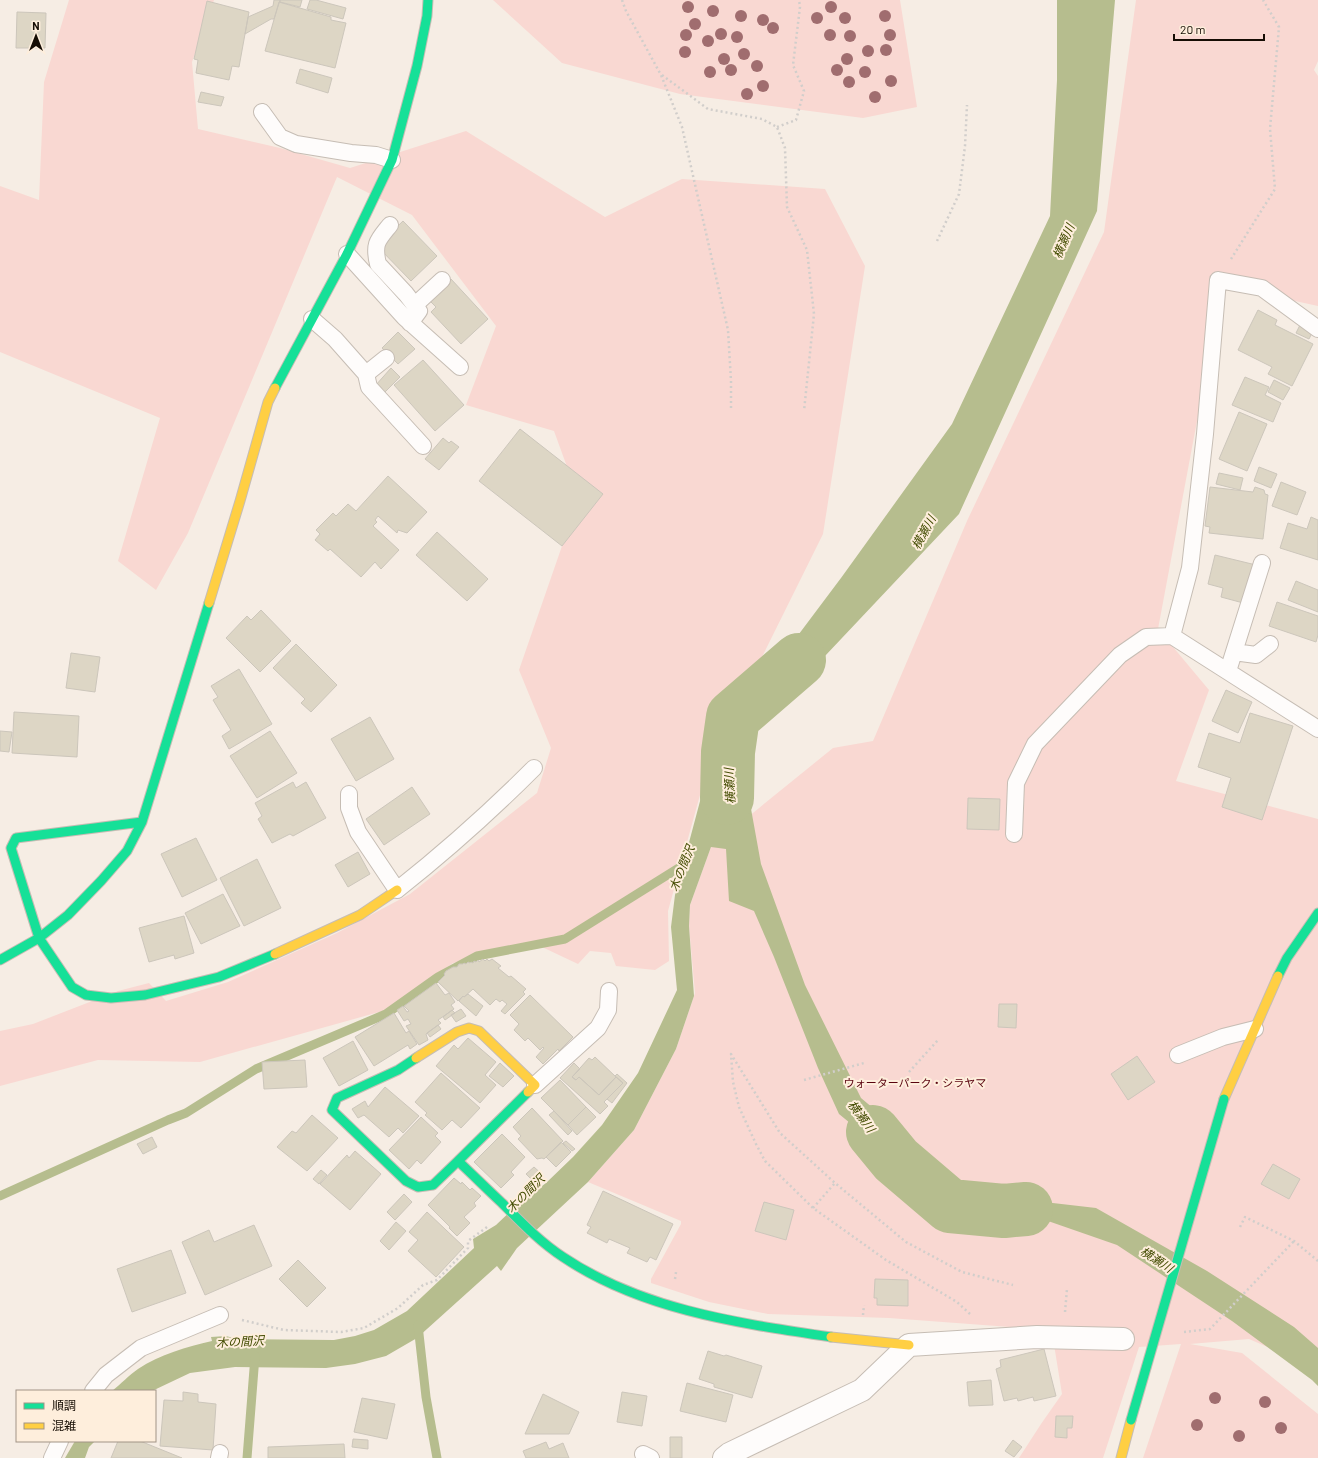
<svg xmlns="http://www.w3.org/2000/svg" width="1318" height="1458" viewBox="0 0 1318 1458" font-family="Barlow,'Noto Sans JP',sans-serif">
<rect width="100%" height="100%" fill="#f6ede4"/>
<!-- green -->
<path fill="#f9d8d2" d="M69 0H214L192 62 198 129 280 148 350 168 466 131 605 217 682 179 825 189 865 266 823 534 708 766 668 911 669 961 655 970 616 966 611 953 590 951 578 964 542 947 453 963 414 991 397 1007 200 1062 98 1060 0 1086V1031L33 1024 118 991 149 983 166 1001 228 982 337 933 410 894 537 793 551 748 519 670 562 546 582 508 554 431 466 405 496 326 412 215 337 177 188 533 156 590 118 561 160 418 0 352V186L39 200 44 82Z
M493 0H900L917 107 863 118 680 94 562 63Z
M1136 0H1318V61L1314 70 1318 76V306L1217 284 1200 405 1158 629 1209 690 1176 781 1318 819V1369L1249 1339 1190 1344 1242 1353 1318 1414V1458H1143L1181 1344 1139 1347 1103 1458H1019L1041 1424 1062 1394 1051 1326 1010 1327 889 1318 768 1314 709 1302 651 1283V1279L681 1224V1221L588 1182 634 1130 676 1049 695 993 689 926 690 905 711 847 833 748 873 741 967 521 1104 232Z"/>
<!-- water -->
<path fill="#b6bd8e" d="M1057 0H1115L1097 211 959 514 759 726 742 759 761 864 805 985 861 1098 975 1194 1096 1208 1207 1271 1294 1327 1318 1348V1386L1312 1380 1232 1321 1117 1245 1048 1221 961 1214 839 1114 818 1068 774 957 754 911 729 901 726 849 711 847 690 905 689 926 694 996 676 1049 634 1130 588 1182 517 1248 501 1271 497 1266 417 1338 386 1356 355 1364 326 1368 235 1367 190 1373 152 1391H112C121 1384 129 1375 138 1369 160 1354 187 1347 212 1341L211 1337 226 1336 237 1339 334 1340 355 1336 374 1330 407 1311 474 1248 473 1239 496 1225 518 1204 546 1183 573 1157 602 1125 638 1073 677 990 671 927 675 895 703 790 724 734 841 578 952 424 1050 216 1057 80Z
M75 1441H95L89 1447 85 1458H65Z"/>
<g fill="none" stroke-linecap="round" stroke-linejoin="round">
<!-- stream -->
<path stroke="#b6bd8e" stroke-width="9" d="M0 1196 168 1120 186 1113 256 1069 386 1014 438 977 477 956 565 939 693 859
M418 1325 426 1397 437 1458
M247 1458 255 1356"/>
<!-- river -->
<path stroke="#b6bd8e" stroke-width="54" d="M727 798 728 752 733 717 799 660
M873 1132 896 1160 950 1206 1004 1211 1026 1209"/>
</g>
<!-- building -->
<path fill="#ddd6c5" stroke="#ccc6bb" d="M274 0H280L274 19H271L245 34 248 17 273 6Z
M280 0H302L300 7 280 2Z
M310 0H316L346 8 343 19 307 9Z
M207 1 249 12 239 67 232 66 229 80 196 73 198 60 194 59Z
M279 2 331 17V20L346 23 335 68 265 51Z
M17 12 46 13 45 48H16Z
M300 69 332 78 328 93 296 83Z
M201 92 224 97 221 106 198 102Z
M403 221 437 256 411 281 377 246Z
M451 279 488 319 461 344 431 312 436 307 429 300Z
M1258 310 1277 320 1275 325 1313 344 1292 386 1268 374 1272 367 1238 350Z
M1300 325 1313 331 1309 339 1296 333Z
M398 332 415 349 398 364 382 348Z
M423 360 464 405 435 431 394 385Z
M391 368 400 377 383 394 375 386Z
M1245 377 1269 387 1265 395 1281 403 1273 422 1232 405Z
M1274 380 1290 388 1283 400 1268 392Z
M1239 412 1267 424 1247 471 1219 459Z
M520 429 603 494 562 546 479 481Z
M443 438 449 443 451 441 459 447 439 470 425 459Z
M1259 467 1277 474 1271 488 1254 481Z
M1219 473 1243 478 1240 490 1216 484Z
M388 476 427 512 407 533 398 530 397 533 378 516 375 520 377 522 373 526 399 550 381 569 375 562 361 577 330 549 328 551 315 540 320 534 316 530 333 513 336 516 348 504 356 511Z
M1281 482 1306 492 1297 515 1272 506Z
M1210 487 1253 492 1255 487 1264 490 1265 494 1268 495 1263 539 1209 533 1210 527 1205 526Z
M1311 517 1318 520V560L1280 548 1288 523 1307 529Z
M437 532 488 579 467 601 416 555Z
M1215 555 1256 565 1247 604 1221 597 1223 588 1208 584Z
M1296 581 1318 590V612L1288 600Z
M1277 602 1318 616V635L1316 642 1269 626Z
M261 610 291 641 260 672 226 638 247 616 251 620Z
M296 644 337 685 311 712 301 703 305 699 273 668Z
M71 653 100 657 95 692 66 688Z
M239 669 272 724 229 749 222 736 231 730 213 700 218 697 211 686Z
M1226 690 1252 702 1238 733 1212 721Z
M14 712 79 716 77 757 12 753Z
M1250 713 1293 726 1262 820 1222 807 1231 778 1198 767 1209 733 1240 743Z
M370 717 394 759 356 781 331 739Z
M0 731 12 732 9 752 0 751Z
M270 731 297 773 257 798 230 756Z
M293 782 296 788 306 782 326 818 293 836 290 834 272 843 258 819 262 816 255 803Z
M412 787 430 814 384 845 366 819Z
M968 798 1000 799 999 830 967 829Z
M196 838 217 880 182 897 161 854Z
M358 852 370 874 348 887 335 865Z
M257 859 281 908 244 926 220 878Z
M223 894 240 926 201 944 185 913Z
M184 916 194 953 175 959 174 955 149 962 139 928Z
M483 959 485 961 487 959 489 961 492 959 501 966 498 968 509 977 511 976 526 989 523 992 525 994 505 1014 501 1011 507 1004 502 1000 500 1002 496 999 490 1005 473 989 464 997 463 996 458 1001 438 982 445 975 444 974 446 971 453 967H457L459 964H463L464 963 466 964 468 962 470 963 471 962 473 963 474 961 476 962 478 960 479 962Z
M436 983 445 995 449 993 455 1002 451 1005 454 1009 438 1020 441 1023 426 1034 428 1040 419 1045 406 1026 411 1024 408 1019 404 1021 397 1010 403 1006 407 1012 409 1011 404 1006Z
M468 994 483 1006 476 1016 459 1001 463 996 464 997Z
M530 995 573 1037 559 1051 558 1049 543 1064 536 1057 544 1048 543 1047 540 1050 528 1038 525 1041 514 1030 519 1024 510 1015Z
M999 1004H1017L1016 1028 998 1027Z
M461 1009 466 1016 456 1022 451 1015Z
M452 1010 455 1013 445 1020 443 1017Z
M394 1013 406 1033 409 1031 417 1044 410 1049 408 1045 374 1066 355 1037Z
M438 1025 441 1029 430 1037 427 1033Z
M468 1038 496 1062 485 1075 496 1085 480 1103 436 1066 454 1045 458 1049Z
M353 1041 368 1070 339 1086 323 1058Z
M1137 1056 1155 1082 1128 1100 1111 1074Z
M595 1057 616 1077 599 1095 579 1077 576 1080 572 1077 589 1058 592 1060Z
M305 1060 307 1087 264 1089 262 1062Z
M500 1063 514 1076 503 1087 489 1076Z
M574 1063 580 1069 572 1077 576 1080 579 1077 599 1095 616 1077 623 1083 604 1102 608 1106 600 1114 560 1078Z
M441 1073 480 1108 461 1128 452 1120 442 1130 425 1115 427 1113 415 1102Z
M617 1074 627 1083 612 1103 607 1099 623 1083 615 1076Z
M560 1080 586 1107 568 1125 541 1098Z
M385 1087 419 1116 403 1133 398 1128 389 1137 364 1115 358 1118 352 1109 365 1101 368 1107Z
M586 1107 596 1117 577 1135 568 1125Z
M532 1108 563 1141 544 1159 542 1158 537 1159 518 1139 521 1136 513 1127Z
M554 1111 572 1131 568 1135 549 1115Z
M312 1115 338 1138 307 1171 277 1147 292 1131 296 1133Z
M421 1117 438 1133 435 1136 441 1142 421 1164 417 1160 409 1169 389 1150Z
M502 1134 525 1157 511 1172 514 1175 501 1188 474 1162Z
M152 1137 157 1147 143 1154 137 1144Z
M566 1141 575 1149 572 1151 563 1143Z
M561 1142 571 1152 556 1167 546 1157Z
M355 1151 381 1174 350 1210 320 1184 347 1155 349 1158Z
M1273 1164 1300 1179 1289 1199 1261 1184Z
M534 1167 544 1176 536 1184 526 1174Z
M321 1170 327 1175 319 1184 313 1179Z
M454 1178 461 1184 462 1182 470 1190 472 1188 481 1196 474 1203 476 1206 464 1217 470 1223 457 1236 449 1228 450 1227 428 1205Z
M603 1191 673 1224 656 1260 650 1257 647 1262 627 1253 630 1248 609 1239 607 1243 587 1233 591 1227 587 1225Z
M404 1194 412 1202 395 1220 387 1212Z
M764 1202 794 1210 786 1240 755 1231Z
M427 1212 464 1247 436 1277 408 1251 418 1240 409 1232Z
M396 1222 406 1231 389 1250 380 1241Z
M254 1225 272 1266 205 1295 182 1242 209 1230 214 1242Z
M171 1250 186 1293 132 1312 117 1269Z
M298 1260 326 1288 307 1307 279 1279Z
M875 1279 908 1280V1306L877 1305V1298H874Z
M1044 1349 1056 1396 1034 1401 1033 1397 1018 1401 1017 1398 1004 1401 996 1369 1001 1367 1000 1360Z
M708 1351 724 1356 726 1355 762 1366 752 1398 714 1387V1384L699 1379Z
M991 1380 993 1405 969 1406 967 1382Z
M687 1383 733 1395 726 1422 680 1411Z
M183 1392 198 1394V1402L216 1404 213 1450 160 1446 164 1400 183 1401Z
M622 1392 647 1396 642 1426 617 1422Z
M543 1394 579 1412 569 1434H525Z
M362 1398 395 1404 387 1439 354 1432Z
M1056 1416H1073L1072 1428H1067V1438L1055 1437Z
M670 1437H682V1458H670Z
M353 1439 368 1440V1449L352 1447Z
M1013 1440 1022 1447 1014 1457 1005 1451Z
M118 1441H140L182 1458H111Z
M546 1442 549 1449 563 1443 569 1458H526L523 1451Z
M344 1444 345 1458H268V1447Z"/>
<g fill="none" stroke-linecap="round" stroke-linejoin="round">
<defs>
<path id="lane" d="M262 112 280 137 296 144 351 153 376 155 392 160
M390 225C378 240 373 243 378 264L406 294 419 311 410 323
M347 254 404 317 460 367
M415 305 442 280
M312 319 335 339 366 374 369 387 423 446
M366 374 386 358
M1172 636 1190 568 1205 434 1218 280 1262 288 1318 329
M1234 652 1256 655 1270 644
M1228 671 1262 563
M349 794V808L358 832 397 890C445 852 491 811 534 768
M1014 834 1016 783 1035 744 1120 655 1146 637 1172 636 1318 729
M1178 1055 1223 1037 1255 1029
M535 1085 598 1028 608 1010 609 991
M93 1391 106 1375 141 1348 220 1315
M643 1454 651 1458
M52 1458 60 1441
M219 1458 220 1453"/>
<path id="street" d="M724 1458 729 1454 862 1390 909 1345 1037 1337 1123 1339"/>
<path id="fast" d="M275 388 347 254 392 160 417 66 427 16 428 0
M142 822 16 838 11 848 39 938 72 987 86 995 111 998 145 995 219 977 275 954
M0 960 39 938 68 915 101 881 127 851 142 822 209 603
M1278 976 1287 958 1318 913
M416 1058 398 1070 337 1098 332 1110 406 1181 418 1187 433 1185 458 1161
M528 1092 458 1161C473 1175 487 1189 502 1203 521 1222 540 1242 563 1257 642 1310 738 1323 831 1337"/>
<path id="slow" d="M209 603 240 501 268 402 275 388
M275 954 360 915 397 890
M416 1058 457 1032 469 1028 479 1031 535 1085 528 1092
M1224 1099 1278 976
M831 1337 909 1345
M1121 1458 1131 1420"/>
</defs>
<!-- lane casing -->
<use href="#lane" stroke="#c6bdb4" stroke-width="18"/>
<!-- street casing -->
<use href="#street" stroke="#c6bdb4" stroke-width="24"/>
<!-- fast casing -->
<use href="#fast" stroke="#c6bdb4" stroke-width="11"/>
<!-- slow casing -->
<use href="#slow" stroke="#c6bdb4" stroke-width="11"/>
<!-- path -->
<path stroke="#d1cecb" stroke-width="2.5" stroke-dasharray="2 3" stroke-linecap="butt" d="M622 0 626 11 661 75 682 127 728 330 731 381V411
M662 75 708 109 762 119 777 127 785 148 787 207 807 250 814 314 804 411
M777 127 796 120 804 91 793 65 800 7 799 0
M937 241 959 194 965 146 967 105
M1231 259 1275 189 1270 129 1279 27 1263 0
M909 1072 938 1040
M804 1080 864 1063
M813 1208 835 1183
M1240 1227 1245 1217 1294 1241 1318 1261
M675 1279 676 1272
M1065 1312 1067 1289
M970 1314 957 1302 886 1260 813 1208 765 1161 756 1144 739 1107 733 1082 731 1054 780 1133 835 1183 906 1242 962 1272 1013 1285
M863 1315 864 1305
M242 1320 284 1330 341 1332 364 1328 398 1308 423 1285 437 1280 468 1248V1241L487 1227
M1184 1332 1210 1329 1294 1241"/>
<!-- lane -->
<use href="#lane" stroke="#fefcfb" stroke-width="16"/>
<!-- street -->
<use href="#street" stroke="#fefcfb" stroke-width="22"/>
<!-- fast -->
<use href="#fast" stroke="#16e098" stroke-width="9"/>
<!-- slow -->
<use href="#slow" stroke="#ffcf43" stroke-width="9"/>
<defs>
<path id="fast-bridge" d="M1131 1420 1224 1099"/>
</defs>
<!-- fast-bridge casing -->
<use href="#fast-bridge" stroke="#c6bdb4" stroke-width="11" stroke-linecap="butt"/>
<!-- fast-bridge -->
<use href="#fast-bridge" stroke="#16e098" stroke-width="9"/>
</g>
<!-- trees -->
<g fill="#a06d6f">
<circle cx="688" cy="7" r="6"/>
<circle cx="831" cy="7" r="6"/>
<circle cx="713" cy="11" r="6"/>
<circle cx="741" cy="16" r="6"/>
<circle cx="885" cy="16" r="6"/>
<circle cx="817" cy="18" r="6"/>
<circle cx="845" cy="18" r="6"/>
<circle cx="763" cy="20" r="6"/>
<circle cx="695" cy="24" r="6"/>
<circle cx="773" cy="28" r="6"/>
<circle cx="721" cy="34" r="6"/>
<circle cx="686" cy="35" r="6"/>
<circle cx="830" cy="35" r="6"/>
<circle cx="890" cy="35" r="6"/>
<circle cx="850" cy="36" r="6"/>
<circle cx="737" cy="37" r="6"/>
<circle cx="708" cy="41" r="6"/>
<circle cx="886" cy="50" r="6"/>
<circle cx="868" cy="51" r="6"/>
<circle cx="685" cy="52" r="6"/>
<circle cx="744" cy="54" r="6"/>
<circle cx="724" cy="59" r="6"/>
<circle cx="847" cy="59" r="6"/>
<circle cx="757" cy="66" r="6"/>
<circle cx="731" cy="70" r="6"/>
<circle cx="837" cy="70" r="6"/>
<circle cx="710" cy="72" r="6"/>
<circle cx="865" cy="72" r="6"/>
<circle cx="891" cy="81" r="6"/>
<circle cx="849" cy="82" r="6"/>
<circle cx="763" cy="86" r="6"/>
<circle cx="747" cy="94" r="6"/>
<circle cx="875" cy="97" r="6"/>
<circle cx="1215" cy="1398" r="6"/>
<circle cx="1265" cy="1402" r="6"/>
<circle cx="1197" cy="1425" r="6"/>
<circle cx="1281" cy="1428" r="6"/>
<circle cx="1239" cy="1436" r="6"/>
</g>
<g text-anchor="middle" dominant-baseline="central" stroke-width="4" stroke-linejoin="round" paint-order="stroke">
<!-- park labels -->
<g font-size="11" fill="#5a040f" stroke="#feeedc">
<text x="915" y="1082">ウォーターパーク・シラヤマ</text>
</g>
<!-- water labels -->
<g font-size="12" font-style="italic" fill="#424b00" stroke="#feeedc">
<text transform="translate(1063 241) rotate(-67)">横瀬川</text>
<text transform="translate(923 532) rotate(-61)">横瀬川</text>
<text transform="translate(729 786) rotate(-93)">横瀬川</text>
<text transform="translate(681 868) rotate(-68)">木の間沢</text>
<text transform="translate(862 1116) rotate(54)">横瀬川</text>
<text transform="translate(525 1193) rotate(-45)">木の間沢</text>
<text transform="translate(1157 1259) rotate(33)">横瀬川</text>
<text transform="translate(240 1341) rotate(-3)">木の間沢</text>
</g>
</g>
<!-- legend -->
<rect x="16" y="1390" width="140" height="52" fill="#feeedc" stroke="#a19486"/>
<rect x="24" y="1403" width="20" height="6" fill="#16e098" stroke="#a19486"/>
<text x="52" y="1410" font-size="12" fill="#160d04">順調</text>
<rect x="24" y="1423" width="20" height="6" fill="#ffcf43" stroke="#a19486"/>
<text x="52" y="1430" font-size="12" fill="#160d04">混雑</text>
<!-- north arrow -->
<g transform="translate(36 36)" stroke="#feeedc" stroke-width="3" paint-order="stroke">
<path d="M0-3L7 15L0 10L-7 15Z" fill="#160d04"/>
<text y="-6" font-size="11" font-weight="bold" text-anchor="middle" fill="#160d04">N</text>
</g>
<!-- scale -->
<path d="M1174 34v6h90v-6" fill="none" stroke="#160d04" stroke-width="2"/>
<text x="1180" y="34" font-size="12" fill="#160d04" stroke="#feeedc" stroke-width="3" paint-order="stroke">20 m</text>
</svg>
